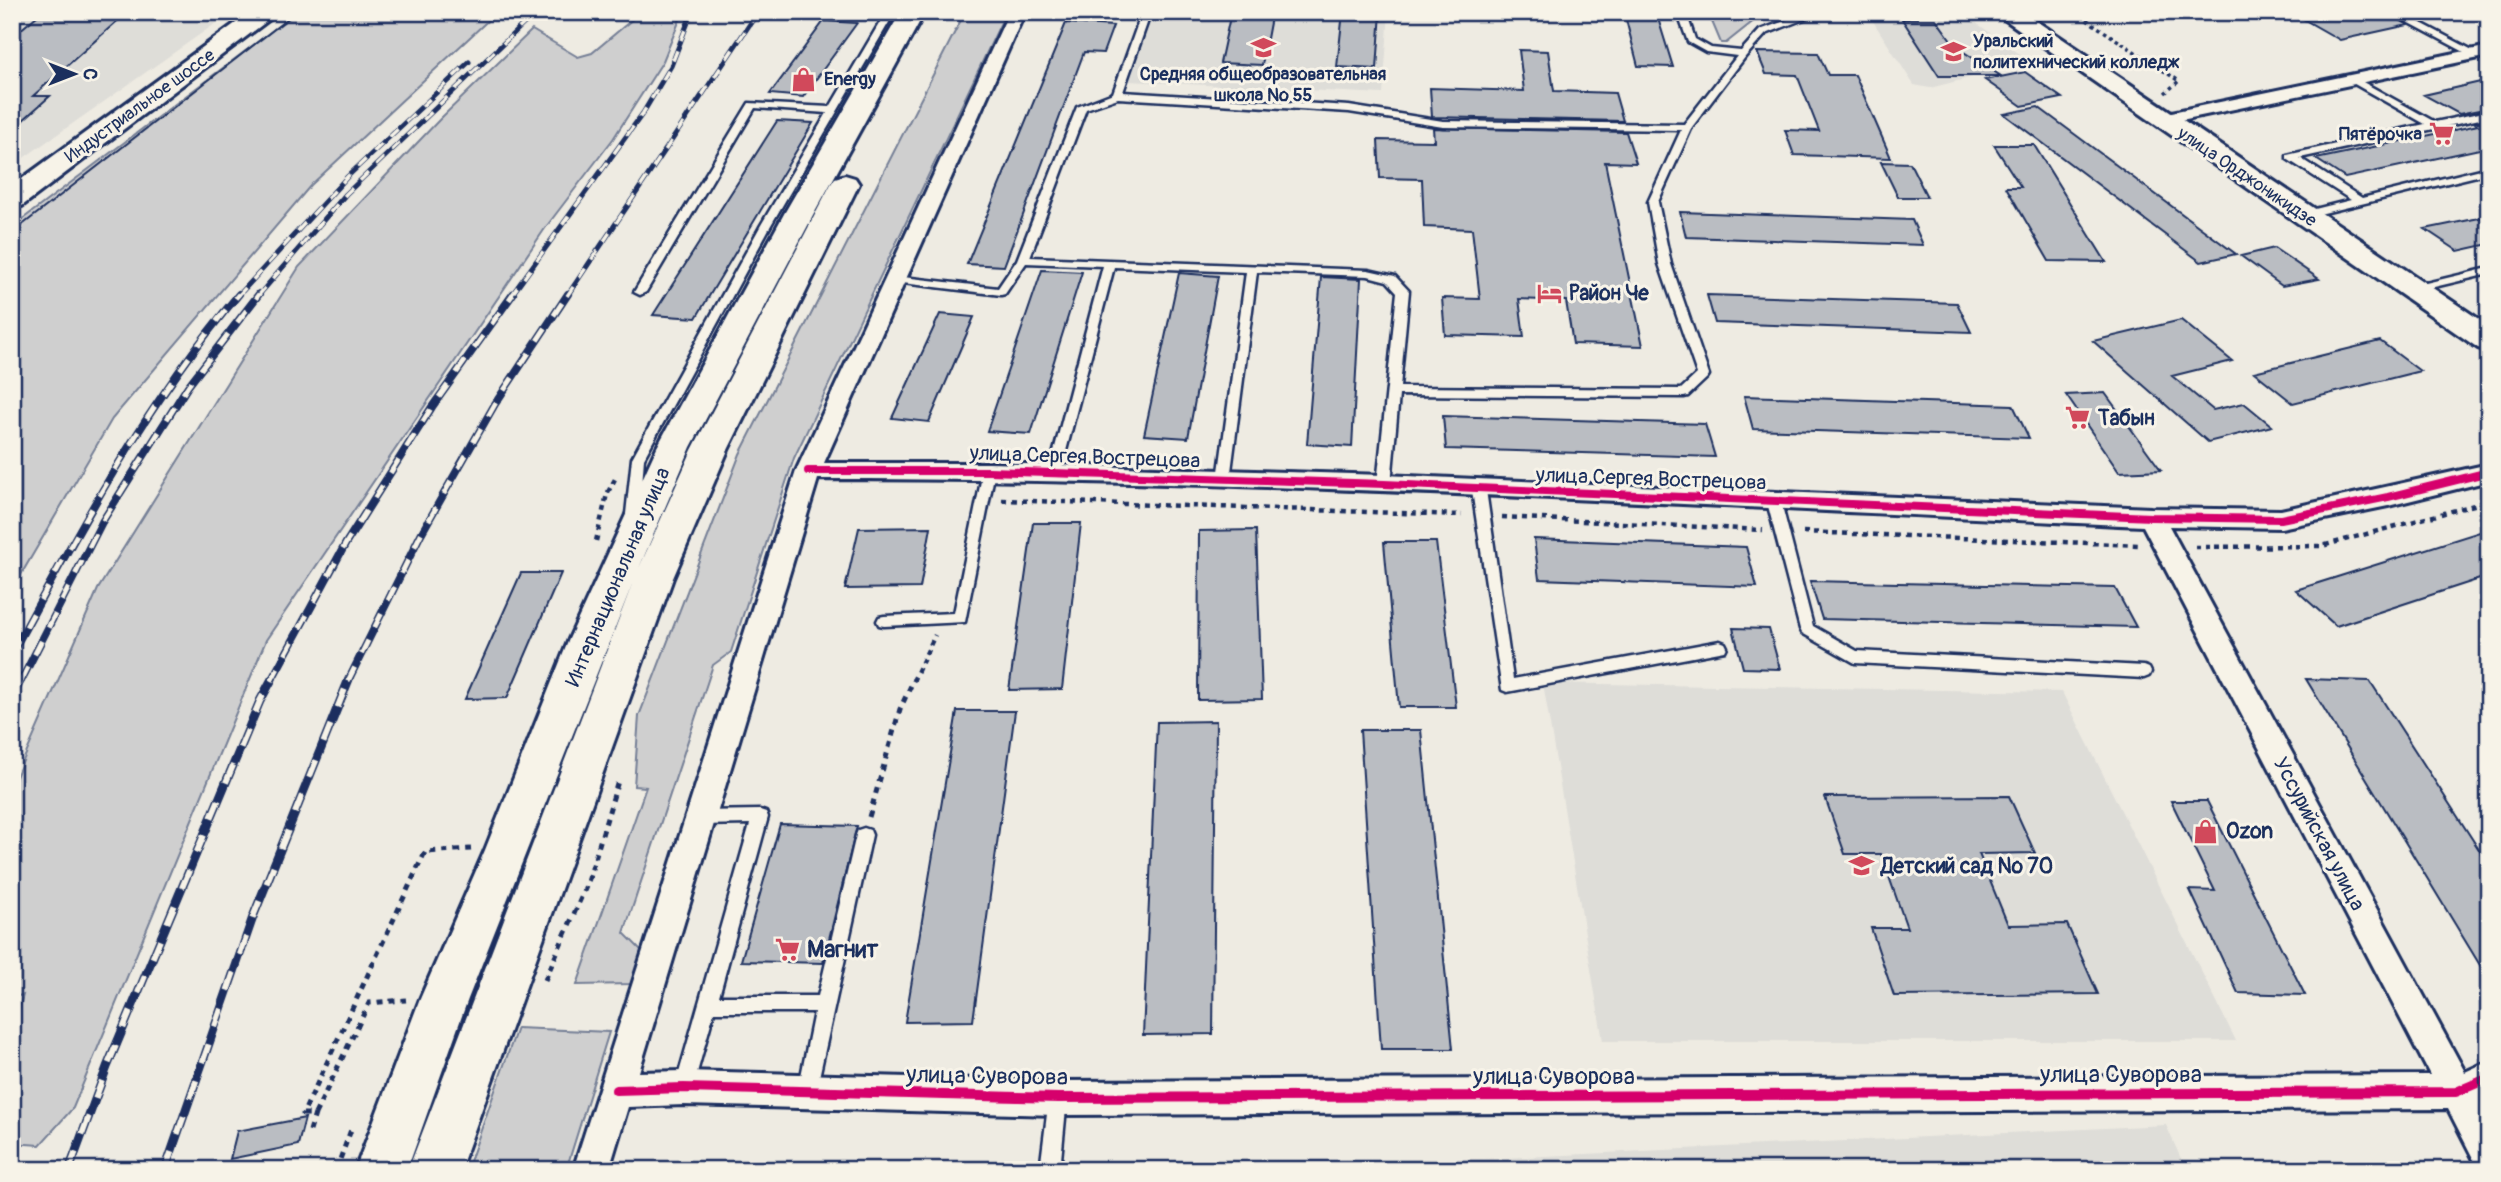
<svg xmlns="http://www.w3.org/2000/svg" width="2501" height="1182" viewBox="0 0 2501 1182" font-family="Pangolin,sans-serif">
<rect width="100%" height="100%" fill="#eeebe2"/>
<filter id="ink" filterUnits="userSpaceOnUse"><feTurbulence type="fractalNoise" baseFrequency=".0143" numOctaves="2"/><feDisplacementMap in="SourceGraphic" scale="14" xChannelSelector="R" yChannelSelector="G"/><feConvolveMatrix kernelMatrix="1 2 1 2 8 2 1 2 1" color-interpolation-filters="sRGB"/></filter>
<g filter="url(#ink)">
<!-- built -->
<path fill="#deddd8" d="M12 12H232L12 166Z
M1149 12H1389L1383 94 1128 81Z
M1867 12H1961L2031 62 1930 88 1914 85Z
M1543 683 2062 692 2236 1041H1603Z
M2166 1125 2186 1170H1079V1162L1484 1159Z"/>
<!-- green -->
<path fill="#cfcfcf" stroke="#757f96" stroke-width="2" d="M297 12H497L311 185 112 419 12 590V227Z
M683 12 663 61 613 139 546 227 266 640 73 1108 40 1145 12 1143V1033L23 995 12 997V786L98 589 299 267 440 119 532 30 578 57 592 53 640 13Z
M965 12H1006L794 458 731 652 713 665 624 933 642 951 632 984 577 985 646 787 634 786 639 716 740 454Z
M1708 12H1777L1755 20 1726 43H1721Z
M517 1028 609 1032 566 1170H467Z"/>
<!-- building -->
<path fill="#babdc2" stroke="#1b2f5e" stroke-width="2" d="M1231 12H1272L1262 65 1220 63Z
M1343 12H1381L1377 69 1337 67Z
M1624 12H1656L1673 67 1638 66Z
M2291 12H2386L2408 25 2340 40Z
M38 15H124L33 96H50L12 130V37Z
M1902 19H1936L1956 47 2001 76H1939Z
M824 21 857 23 803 97 770 94Z
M1066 23 1113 26 1103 53 1084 52 1004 266 967 264Z
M1519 50 1548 51 1554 91 1615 93 1623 121 1432 117 1430 88 1524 91Z
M1757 52 1818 53 1828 75H1855L1891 158 1794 155 1785 130 1819 131 1797 75 1766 74Z
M2025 72 2062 98 2022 106 1985 80Z
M2489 80V108L2459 114 2424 95Z
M2038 107 2236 254 2201 262 2004 114Z
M2489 120V147L2345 178 2316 159 2478 125 2475 123Z
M777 121 813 123 696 318 653 315Z
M1433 128 1626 132 1636 163 1605 162 1643 346 1573 344 1566 301 1519 299 1524 337 1445 335 1442 298 1480 299 1472 229 1424 227 1422 179 1380 178 1378 140 1434 141Z
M1994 145H2034L2106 262 2049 261 2006 187H2021Z
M1881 162 1910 163 1927 197H1898Z
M1680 212 1912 220 1923 245 1686 237Z
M2489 216V244L2458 251 2425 229Z
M2274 248 2319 279 2282 286 2241 256Z
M1042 270 1082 272 1031 434 987 431Z
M1179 273 1218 276 1188 438 1144 435Z
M1321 277 1361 279 1352 447 1307 444Z
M1707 295 1957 303 1971 332 1715 323Z
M940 314 974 317 929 422 892 418Z
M2181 320 2232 361 2172 376 2213 410 2244 403 2272 426 2208 442 2093 341Z
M2380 341 2420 371 2293 403 2254 372Z
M2105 393 2161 470 2119 472 2066 395Z
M1744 396 2013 405 2029 438 1753 429Z
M1443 416 1705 424 1715 457 1446 449Z
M1033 523H1081L1062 689 1009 690Z
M931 527 920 588 845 589 859 528Z
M2489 529V576L2336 626 2296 590Z
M1256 530 1262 699 1198 700 1199 531Z
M1534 539 1746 547 1757 587 1539 579Z
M1384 542H1436L1456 707H1399Z
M521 573H561L507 698 465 699Z
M1810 581 2115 588 2136 627 1822 619Z
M1733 628 1769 629 1780 669 1743 668Z
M2306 679 2370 681 2489 865V980Z
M957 711H1015L973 1021 905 1022Z
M1216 721 1213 1034 1143 1035 1157 722Z
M1360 730H1421L1453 1049H1381Z
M2009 796 2035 853 1979 854 2008 925 2067 924 2098 994 1894 996 1871 928H1907L1881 854H1845L1825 797Z
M2171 801H2207L2305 995 2238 993 2190 890 2215 891Z
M780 824 857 826 823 963 741 961Z
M305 1118 298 1145 230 1159 237 1131Z"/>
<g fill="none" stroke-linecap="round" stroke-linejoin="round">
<defs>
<path id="lane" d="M886 12H895L771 225 644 458 640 514 638 517H628L626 514 632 458 761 225 827 113 755 108 646 292 640 295 634 292 749 103 830 107Z
M1142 12H1151L1123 92 1349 106 1443 121 1684 124 1737 56 1706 52 1688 42 1677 12H1686L1695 39 1711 48 1741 51 1760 30 1809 12H1822L1766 34 1746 56 1692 127 1658 202 1671 264 1709 375 1707 378 1688 396 1684 397 1399 395 1391 484 1384 489 1377 484 1397 292 1387 281 1368 276 1257 272 1230 479 1224 484 1218 479 1246 272 1114 267 1060 474 1054 479 1048 474 1103 266 1026 263 1005 294 1001 295 894 282 888 279 894 276 998 288 1017 260 1077 107 1113 93ZM1118 98 1349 112 1443 127 1681 130 1648 202 1659 264 1697 374 1681 389 1400 387 1409 291 1395 276 1368 270 1030 257 1086 109Z
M2389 12H2400L2480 54 2472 56Z
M2352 76 2435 122 2489 111V117L2300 158 2362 198 2489 167V173L2303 218 2299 217V213L2351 200 2287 159V155L2425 124 2349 81 2347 79Z
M2489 268V274L2413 292 2407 289 2409 287Z
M989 466 995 471 965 622 884 626 879 625 877 621 879 617 884 616 954 613 983 471Z
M1479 485 1486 490 1513 679 1720 641 1725 643 1727 647 1725 651 1507 692 1502 690 1472 490Z
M1774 497 1781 502 1813 626 1857 651 2144 666 2149 668 2151 672 2149 676 2144 678 1855 663 1802 633 1800 629 1767 502Z
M760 810 766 812 768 817 719 996H818L856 835 858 830 864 828 870 830 872 835 816 1091 814 1098 807 1100 800 1098 798 1091 814 1012H714L693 1087 691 1093 684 1096 677 1093 675 1087 750 824 700 825 694 823 692 818 694 813 700 811Z
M1058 1089 1065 1091 1067 1098 1060 1170H1040L1049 1098 1051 1091Z"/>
<path id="street" d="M1009 12H1025L824 463H989L1384 475 2151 508 2281 510 2489 464V481L2388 506 2281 528 2169 526 2465 1072 2489 1061V1097L2481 1101 2489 1115V1169L2476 1164 2448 1109 1058 1115 684 1105 628 1107 609 1170H573L796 471ZM818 479C1260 479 1702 506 2143 526L2430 1075 1058 1081 684 1071 639 1072Z
M2489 46V56L2162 124 2153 119 2162 114Z"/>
<path id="secondary" d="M901 12H925L815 212 691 447 639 568 692 450 831 184 835 178 845 175 855 178 859 184 728 450 673 578 460 1170H408L633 582 468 999 407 1170H355L420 999 485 850 569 639 657 447 785 212Z
M1994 12H2023L2489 326V351L2478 348Z"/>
<path id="primary" d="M251 12H279L22 206 12 209V186Z"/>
</defs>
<!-- lane casing -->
<use href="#lane" stroke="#1b2f5e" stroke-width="5"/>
<!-- street casing -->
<use href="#street" stroke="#1b2f5e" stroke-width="6"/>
<!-- secondary casing -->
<use href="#secondary" stroke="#1b2f5e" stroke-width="6"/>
<!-- primary casing -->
<use href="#primary" stroke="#1b2f5e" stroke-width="6"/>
<!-- path-far2 -->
<path stroke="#1b2f5e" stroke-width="3.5" stroke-dasharray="3.5 3.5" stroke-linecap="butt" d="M2075 12 2179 81 2165 93"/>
<!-- path-far1 -->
<path stroke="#1b2f5e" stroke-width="4.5" stroke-dasharray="5 5" stroke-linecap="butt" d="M1002 500 1462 515
M1502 517 1763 530
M1803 532 2140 545
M596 541 607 494 615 479
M2195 547 2322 546 2489 501
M913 681 935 635"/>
<!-- path -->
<path stroke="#1b2f5e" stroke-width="5" stroke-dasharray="6 6" stroke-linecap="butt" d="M869 817 900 709 914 679
M545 980 588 882 618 781
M315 1114 369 1003 406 1000
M310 1131 315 1114H303L425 852 471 849
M336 1170 352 1127"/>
<!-- lane -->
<use href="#lane" fill="#f7f3e8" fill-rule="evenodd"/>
<!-- street -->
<use href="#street" fill="#f7f3e8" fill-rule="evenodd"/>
<!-- secondary -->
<use href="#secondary" fill="#f7f3e8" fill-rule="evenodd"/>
<!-- primary -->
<use href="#primary" fill="#f7f3e8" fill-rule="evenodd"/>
<!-- tram -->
<path stroke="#1b2f5e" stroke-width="2" d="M12 233 296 12"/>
<defs>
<path id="rail-far2" d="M238 296 348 176 469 62
M258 296 346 194 536 12
M511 296 643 113 671 66 692 12
M567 296 758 12"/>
<path id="rail-far1" d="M12 653C79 529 147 402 239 294
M21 681 102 522 188 386 259 294
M271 681 346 543 432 407 513 294
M348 681 421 534 495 404 568 294"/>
<path id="rail" d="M12 698 21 679
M69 1170 107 1067 260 701 272 679
M165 1170 253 917 349 679"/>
</defs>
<!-- rail-far2 casing -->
<use href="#rail-far2" stroke="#1b2f5e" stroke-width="5"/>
<!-- rail-far1 casing -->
<use href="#rail-far1" stroke="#1b2f5e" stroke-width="8"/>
<!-- rail casing -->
<use href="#rail" stroke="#1b2f5e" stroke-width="9"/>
<!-- rail-far2 -->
<use href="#rail-far2" stroke="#f7f3e8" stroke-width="3.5" stroke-dasharray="11" stroke-linecap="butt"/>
<!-- rail-far1 -->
<use href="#rail-far1" stroke="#f7f3e8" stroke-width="5" stroke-dasharray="15" stroke-linecap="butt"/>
<!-- rail -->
<use href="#rail" stroke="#f7f3e8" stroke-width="6" stroke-dasharray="19" stroke-linecap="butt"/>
<defs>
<path id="cycleway-far1" d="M808 471H989L1384 484 2151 517 2281 519 2388 497 2489 472"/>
<path id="cycleway" d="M616 1090 684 1088 1058 1098 2456 1092 2489 1078"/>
</defs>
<!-- cycleway-far1 casing -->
<use href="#cycleway-far1" stroke="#f7f3e8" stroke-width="12"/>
<!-- cycleway casing -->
<use href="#cycleway" stroke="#f7f3e8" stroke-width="15"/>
<!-- cycleway-far1 -->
<use href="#cycleway-far1" stroke="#d6006c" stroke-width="8"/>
<!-- cycleway -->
<use href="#cycleway" stroke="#d6006c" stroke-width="10"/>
</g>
</g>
<!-- icons -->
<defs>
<symbol id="school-bare" viewBox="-9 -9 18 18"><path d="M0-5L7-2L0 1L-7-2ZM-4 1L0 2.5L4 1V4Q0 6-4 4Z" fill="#d1495b" stroke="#f7f3e8" stroke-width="2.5" paint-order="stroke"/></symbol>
<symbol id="university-bare" viewBox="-9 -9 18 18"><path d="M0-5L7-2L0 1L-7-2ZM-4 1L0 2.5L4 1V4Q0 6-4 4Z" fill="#d1495b" stroke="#f7f3e8" stroke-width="2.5" paint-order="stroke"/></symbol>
<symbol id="shop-bare" viewBox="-9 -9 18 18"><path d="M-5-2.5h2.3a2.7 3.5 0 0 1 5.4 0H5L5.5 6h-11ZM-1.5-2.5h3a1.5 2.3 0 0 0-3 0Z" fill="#d1495b" stroke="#f7f3e8" stroke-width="2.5" paint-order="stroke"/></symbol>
<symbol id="supermarket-bare" viewBox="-9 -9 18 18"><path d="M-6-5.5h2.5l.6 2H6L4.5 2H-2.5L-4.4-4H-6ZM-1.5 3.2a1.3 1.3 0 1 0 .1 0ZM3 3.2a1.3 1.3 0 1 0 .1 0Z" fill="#d1495b" stroke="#f7f3e8" stroke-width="2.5" paint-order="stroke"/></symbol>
<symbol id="hotel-bare" viewBox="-9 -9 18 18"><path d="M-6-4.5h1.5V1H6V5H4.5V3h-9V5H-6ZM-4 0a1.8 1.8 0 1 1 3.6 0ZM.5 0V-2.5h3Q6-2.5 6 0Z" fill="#d1495b" stroke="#f7f3e8" stroke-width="2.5" paint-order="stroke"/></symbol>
</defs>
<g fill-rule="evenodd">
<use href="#school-bare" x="1246" y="30" width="35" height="35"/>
<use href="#university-bare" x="1936" y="34" width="35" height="35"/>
<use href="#shop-bare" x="786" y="62" width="35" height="35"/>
<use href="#supermarket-bare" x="2424" y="116" width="35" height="35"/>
<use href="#hotel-bare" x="1532" y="276" width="35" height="35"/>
<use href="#supermarket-bare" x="2060" y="400" width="35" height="35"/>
<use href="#shop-bare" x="2188" y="814" width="35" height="35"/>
<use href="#school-bare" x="1844" y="848" width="35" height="35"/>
<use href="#supermarket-bare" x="770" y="932" width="35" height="35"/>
</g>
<g text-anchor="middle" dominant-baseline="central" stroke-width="6" stroke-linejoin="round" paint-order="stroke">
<!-- far-poi labels -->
<g font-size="18" font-weight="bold" fill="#1b2f5e" stroke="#f7f3e8" text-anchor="start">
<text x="1973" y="41">Уральский<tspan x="1973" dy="21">политехнический колледж</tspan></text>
<text x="1263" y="74" text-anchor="middle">Средняя общеобразовательная<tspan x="1263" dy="21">школа № 55</tspan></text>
<text x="824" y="79">Energy</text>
<text x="2422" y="134" text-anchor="end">Пятёрочка</text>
</g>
<!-- far-street labels -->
<g font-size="18" fill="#1b2f5e" stroke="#f7f3e8">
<text transform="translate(140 106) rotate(-36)">Индустриальное шоссе</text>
<text transform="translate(2247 177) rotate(34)">улица Орджоникидзе</text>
</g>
<!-- poi labels -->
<g font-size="21" font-weight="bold" fill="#1b2f5e" stroke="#f7f3e8" text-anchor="start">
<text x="1569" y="293">Район Че</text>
<text x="2098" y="418">Табын</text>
<text x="2226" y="831">Ozon</text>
<text x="1881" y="866">Детский сад № 70</text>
</g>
<!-- street labels -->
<g font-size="21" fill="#1b2f5e" stroke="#f7f3e8">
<text transform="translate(1085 457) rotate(2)">улица Сергея Вострецова</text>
<text transform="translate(1651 479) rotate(2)">улица Сергея Вострецова</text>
<text transform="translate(618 577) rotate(-67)">Интернациональная улица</text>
<text transform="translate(2319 834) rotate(62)">Уссурийская улица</text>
</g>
<!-- near-poi labels -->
<g font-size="24" font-weight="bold" fill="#1b2f5e" stroke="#f7f3e8" text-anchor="start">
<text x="807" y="949">Магнит</text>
</g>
<!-- near-street labels -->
<g font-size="24" fill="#1b2f5e" stroke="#f7f3e8">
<text x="2121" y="1074">улица Суворова</text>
<text transform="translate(987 1076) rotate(1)">улица Суворова</text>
<text x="1554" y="1076">улица Суворова</text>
</g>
</g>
<!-- margin -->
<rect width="2501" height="1182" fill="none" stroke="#f7f3e8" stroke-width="42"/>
<rect x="21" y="21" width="2459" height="1140" fill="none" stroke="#1b2f5e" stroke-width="2.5" filter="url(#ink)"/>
<!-- north arrow -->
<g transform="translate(74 74) rotate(90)" stroke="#f7f3e8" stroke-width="5" paint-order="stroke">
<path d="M0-5L12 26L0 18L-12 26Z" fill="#1b2f5e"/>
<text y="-10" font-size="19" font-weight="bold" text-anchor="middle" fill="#1b2f5e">С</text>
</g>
</svg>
